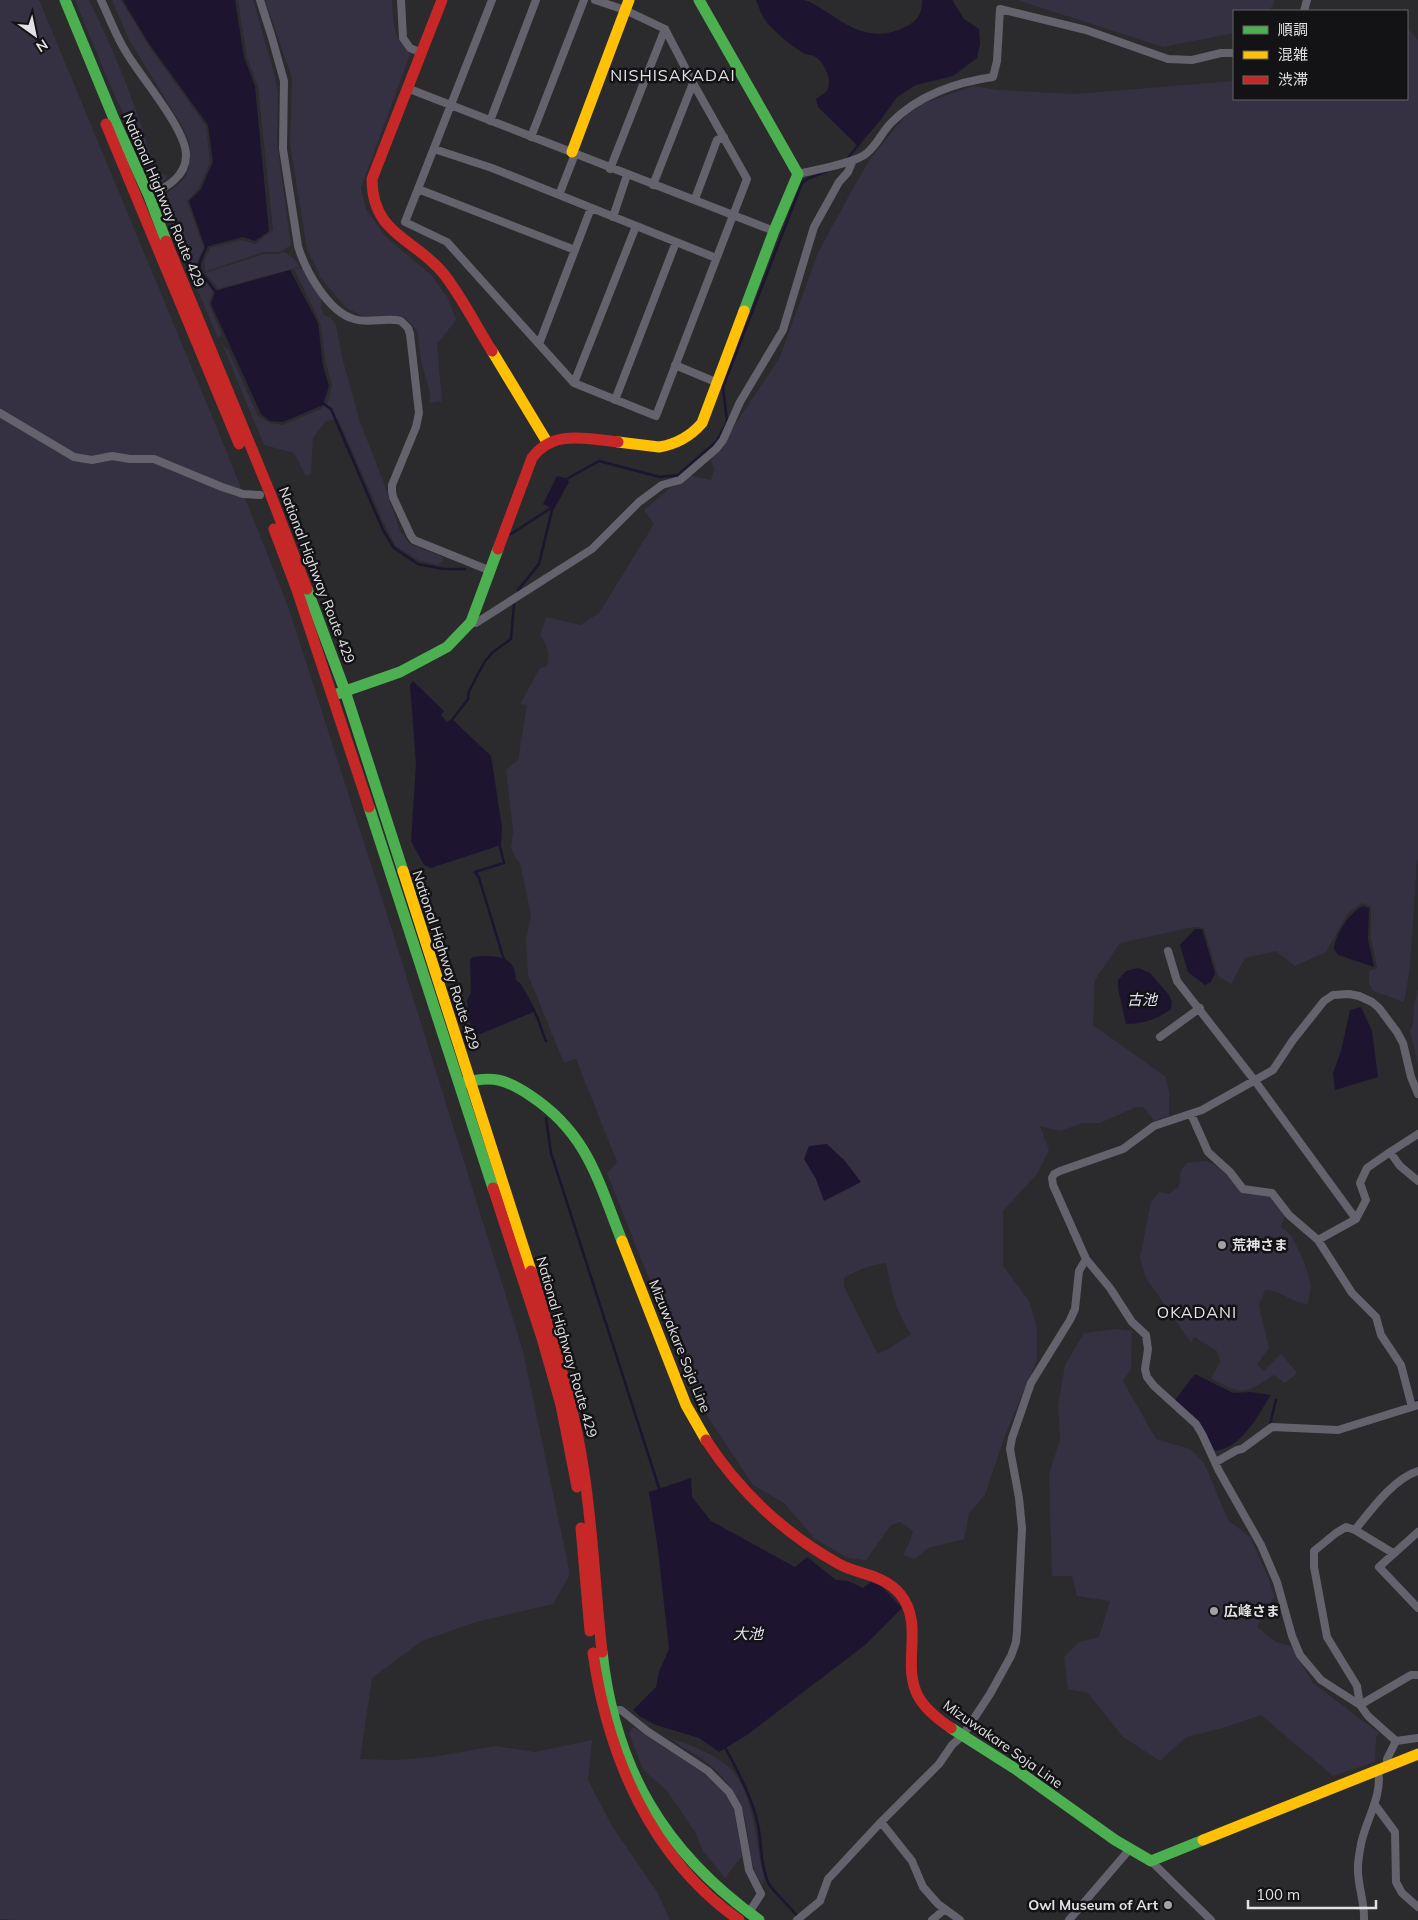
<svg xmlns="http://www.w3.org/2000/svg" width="1418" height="1920" viewBox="0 0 1418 1920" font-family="Mulish,'Noto Sans JP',sans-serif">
<rect width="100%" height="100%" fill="#2b2a2d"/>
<!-- green -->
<path fill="#353142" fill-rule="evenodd" d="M0 0H39L224 445 289 609 391 927 523 1351 570 1574 553 1604 476 1622 422 1641 372 1678 360 1759 396 1760 432 1757 496 1746 535 1752 592 1740 588 1780 612 1826 657 1892 670 1920H15L0 1919Z
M75 0H89C117 57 140 114 156 175L164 174 168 176C165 181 161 183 156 185L109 83Z
M112 0H121L149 46 206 126 210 162 199 188 187 201 204 248 198 260 196 269 213 291 209 304 222 335 218 338 187 265 163 197 184 179 189 168 190 144 182 126 129 40Z
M238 0H253L274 72 278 94 277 143 291 245 280 252H263L205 272 204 261 210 248 241 240 255 244 273 230 258 86 247 57Z
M265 0H392C393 23 393 37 410 54L361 188 366 209 385 236 431 275 448 298 456 320 437 344 442 401 430 403V393L421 361 417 330 404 317H364L345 307 321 278 307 249 290 144 292 78Z
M1017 0H1274L1273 6 1267 11H1234V33L1163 47Z
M1407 28 1418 40V859C1415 865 1417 870 1416 878 1412 919 1413 962 1404 1002L1373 991 1369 984V971L1377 968 1371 938V907L1362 903 1348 913 1326 952 1295 966 1276 951 1245 958 1231 984 1218 976 1204 928 1194 927 1120 943 1095 980 1093 1025 1166 1077 1169 1092V1116L1154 1121 1143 1107H1136L1100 1123H1083L1060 1131 1040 1126 1049 1150 1037 1174 1003 1211V1266L1029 1301 1037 1328V1360L1006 1433 985 1495 969 1513 964 1539 928 1548 915 1559 903 1555 910 1541 913 1531 900 1522 891 1525 866 1560 848 1558 815 1539 784 1503 753 1485 706 1414 682 1362 607 1173 617 1162 576 1059 564 1063 528 975 526 940 531 915 520 863 515 857 511 848 513 831 506 770 518 760 527 705 520 704 540 668 547 666C550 655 548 645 540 636L546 617 580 625 599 613 654 524 644 510 669 489 692 476 711 480 714 469 711 460 779 359 818 253 853 188 870 159 906 115 924 103 974 86 998 90 1076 94 1234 81V99H1407ZM886 1263C891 1289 896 1313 911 1334L887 1350 877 1353 844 1286V1278C857 1270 871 1265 886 1263Z
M284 252 294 258 300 267 218 289 205 273 264 254H276Z
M302 268 322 301 321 308 324 315 331 318 336 325 342 357 360 422 384 483 400 531 410 544 443 557V561L438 565 418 560 396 546 386 528 338 419 326 421 313 438 311 474 306 476 294 453 264 445 223 346 228 349 258 416 270 423 283 425 321 409 328 402 332 385 326 364 320 322 294 269Z
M1418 988V1063L1410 1031 1413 1024 1414 1005Z
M1206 1161C1222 1167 1230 1178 1240 1191L1269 1195 1285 1215 1281 1227 1291 1235 1304 1261 1311 1285 1308 1304C1291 1303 1281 1290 1265 1290L1259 1306 1269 1348 1257 1364 1264 1371 1281 1354 1297 1373 1285 1383 1274 1375C1245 1394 1242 1396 1211 1378L1220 1362 1217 1351 1194 1337 1191 1343 1146 1278 1140 1258 1151 1202 1159 1192 1169 1194 1179 1186 1181 1170 1187 1163Z
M1116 1329 1132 1331 1131 1369 1123 1381 1156 1439 1190 1449 1204 1463 1228 1520 1250 1537 1269 1579 1274 1597 1257 1627 1276 1642 1291 1646 1313 1683 1379 1733 1376 1738 1375 1762 1333 1776 1261 1715 1223 1728 1186 1737 1160 1761 1123 1737 1088 1693 1068 1689 1064 1657 1079 1642 1099 1637 1110 1601 1077 1596 1072 1576H1052L1049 1475 1060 1439 1058 1406 1065 1365 1084 1333Z
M633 1727 712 1779 725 1793 734 1810 742 1856 725 1878 703 1851 695 1832 667 1791 643 1770 629 1733Z
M672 1739C690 1744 717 1756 730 1768 749 1787 756 1830 759 1855 760 1864 766 1877 763 1885 745 1863 752 1829 740 1804 731 1784 716 1768 698 1756 689 1751 680 1746 672 1739Z"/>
<!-- water -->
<path fill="#1d1530" d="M124 0H235L244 57 255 86 269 231 255 241 243 237 205 247 189 201 201 189 213 162 208 125 150 45 123 1Z
M756 0C771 0 788 0 803 0 811 1 820 8 827 12 853 30 874 42 905 27 918 21 922 14 922 0H952L964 19 979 29 980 44 977 58 953 76 916 85 897 97 880 121 858 146 818 107 816 99C819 97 823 94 826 92 834 82 825 64 816 57 813 55 808 55 805 54 794 48 780 36 771 27 763 20 760 10 756 0Z
M290 270 318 323 323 366 329 386 323 405 283 422 270 421 261 414 211 304 215 291Z
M557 476 565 478 569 482 554 509 543 504Z
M413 681 444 711 441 715 447 722 452 719 491 756 502 827 501 845 431 868 424 865 411 841 416 763 410 685Z
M1363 906 1369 908 1368 939 1374 967 1338 955 1334 949C1336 933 1349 913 1363 906Z
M1195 929H1202L1215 973 1211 982 1205 985 1188 972 1180 945Z
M483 956C501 956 515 958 516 980L521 984 536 1011 478 1035 471 1028 467 1000 471 993 470 960 473 957Z
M1138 968 1150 973 1169 995 1172 1002 1171 1009C1158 1019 1143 1024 1126 1024L1118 988V980L1126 971Z
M1361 1007 1372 1031 1378 1077 1335 1090 1333 1073 1341 1051 1350 1010Z
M827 1144 845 1161 861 1182 824 1201 816 1179 804 1159 809 1146Z
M1195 1374 1233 1393 1250 1392 1271 1395C1257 1416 1243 1447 1215 1451L1204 1431 1175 1400Z
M691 1478 692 1497 711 1521 795 1567 807 1557 836 1580 848 1581 863 1588 871 1582 881 1586 902 1608 865 1645 747 1735 719 1752 699 1738 656 1725 641 1717 633 1710 656 1687 659 1672 669 1649 658 1550 649 1492Z"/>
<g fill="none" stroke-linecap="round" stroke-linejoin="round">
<!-- stream -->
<path stroke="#1d1530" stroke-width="2.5" d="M848 158 860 143
M207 245 200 262 199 270 216 292
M321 402 331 409 383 530 394 548 418 564 443 569H465
M565 480 599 461 660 477 678 475 716 442 725 426 727 421 723 387 802 183 807 179 827 171
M511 534 551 508
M518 590 539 564 553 506
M452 720 468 699 469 691 485 661 493 652 511 639 514 604
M499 843 504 863 475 872 479 878 504 960
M533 1010C540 1019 541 1031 546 1041
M546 1118 551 1153 660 1491
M1415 1401H1418
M1273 1424H1270L1276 1400
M725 1747C738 1772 752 1797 758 1825 762 1844 760 1864 768 1882 771 1890 791 1907 798 1917"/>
<!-- street -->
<path stroke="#64626c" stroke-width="8" d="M101 0C109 17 116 36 126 52 140 76 185 128 186 154 187 177 165 188 148 196
M260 0 272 38 284 81 283 149 298 246C305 270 328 312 354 319 369 324 386 317 401 321L408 328 410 334 419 413 416 427 392 485V491L393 497 411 536 414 540 491 571
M401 0 403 38 410 48 422 53
M492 0 405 222 447 242 574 383 656 416 747 179 693 83 665 29 625 10 595 0
M1304 11 1307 0
M407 88 774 231
M490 121 536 0
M531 137 584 0
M434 149 492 168 716 258
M610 169 665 29
M798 174C815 170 856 163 867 153 877 145 882 132 891 123 917 96 956 82 993 77L997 61 1000 9 1086 30 1168 59 1192 60 1221 53H1234
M653 185 693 83
M418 189 575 250
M559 195 575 154
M695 199 717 140 724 137
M613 217 627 175
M539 344 591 208
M675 365 718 383
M574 383 636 226
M615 400 676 242
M0 413 74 457 92 460 112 456 130 459H154L222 487 243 494 260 495
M471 622 476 623 592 549 639 502 662 485 680 480 716 449 723 440 740 402 783 330 814 227 839 182 848 172 853 160
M1168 951 1177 981 1255 1081 1356 1219
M1160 1037 1200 1008
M1418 1094 1411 1077 1403 1043 1397 1032 1379 1008 1372 1002 1359 996 1349 994 1333 995 1324 1001 1293 1040 1273 1070 1202 1110 1154 1126 1123 1149 1060 1171 1054 1174 1052 1178 1053 1185 1086 1259 1110 1288 1132 1322 1146 1335 1148 1349 1145 1369 1147 1377 1154 1386 1196 1424 1202 1434 1219 1471 1261 1545 1277 1582 1292 1636 1300 1655 1321 1680 1360 1705 1368 1716 1396 1741 1418 1738
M1191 1114 1208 1152 1230 1172 1243 1189 1272 1193 1289 1215 1318 1240 1352 1293 1376 1317 1381 1335 1401 1365 1412 1407
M1390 1152 1418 1134
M1318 1240 1356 1219 1366 1200 1360 1183 1367 1168 1390 1152 1400 1166 1418 1181
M1216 1462 1237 1450 1242 1449 1272 1427 1338 1430 1418 1405
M1355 1530 1393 1553
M1418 1532 1379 1567 1418 1608
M1360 1705 1357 1686 1327 1637 1314 1567V1551L1336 1533 1346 1527 1355 1530C1371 1510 1394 1478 1418 1471
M1360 1705 1411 1675H1418
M610 1710H621L647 1731 708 1771 729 1792 738 1808 749 1870 761 1894 748 1914
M1387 1766V1759L1396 1741
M1375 1805 1395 1832 1396 1882 1402 1893 1418 1907
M881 1822 912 1861 923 1887 938 1904 960 1920
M1151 1861 1211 1920
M797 1920 820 1901 828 1879 881 1822 939 1764 952 1745 963 1735 990 1694 1011 1656 1016 1642 1017 1631 1022 1528 1019 1498 1010 1449 1012 1438 1031 1383 1070 1320 1075 1309 1079 1271 1086 1259
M932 1920 945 1909
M1069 1920 1129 1850
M1364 1920C1365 1902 1357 1884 1358 1867 1358 1859 1360 1851 1361 1844 1366 1819 1383 1796 1378 1770"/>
<!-- fast -->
<path stroke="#4caf50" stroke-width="11" d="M65 0 114 119 149 196 166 241
M699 0 798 174 774 231 744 311
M307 589 345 691 403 871
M337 694 400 672 447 647 471 622 498 549
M369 807 493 1188
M463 1083C492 1075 506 1079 531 1096 588 1134 598 1181 622 1241
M602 1652C615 1769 664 1852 759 1920
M951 1728 1014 1768 1115 1840 1151 1861 1203 1840"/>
<!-- slow -->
<path stroke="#ffc107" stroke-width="11" d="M572 152 629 0
M492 351 547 442
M618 442 659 447C677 444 690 437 702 423L744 311
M403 871 531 1271
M622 1241 686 1405 706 1440
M1203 1840 1418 1754"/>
<!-- jam -->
<path stroke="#c62828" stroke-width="11" d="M442 0 372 179C372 234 414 238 443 273 462 297 476 326 492 351
M106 124 239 444
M166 241 270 493 307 589
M274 529 297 590 369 807
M498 549 532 458C553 429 587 439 618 442
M493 1188 542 1338 561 1405 577 1487
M531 1271C551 1335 573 1400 583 1466 593 1528 595 1590 602 1652
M706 1440C740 1492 785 1534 839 1564 859 1575 883 1574 900 1594 925 1624 901 1664 918 1696 925 1709 939 1720 951 1728
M581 1528 590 1631
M593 1653C608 1757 651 1858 739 1920"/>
</g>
<!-- markers -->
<g fill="#a2a1a5" stroke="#131214" stroke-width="2">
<circle cx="1222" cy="1245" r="5"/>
<circle cx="1214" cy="1611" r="5"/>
<circle cx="1168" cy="1905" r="5"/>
</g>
<g text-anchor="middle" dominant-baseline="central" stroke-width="5" stroke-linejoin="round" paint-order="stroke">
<!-- street labels -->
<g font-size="14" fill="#e2e1e5" stroke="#131214">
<text transform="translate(164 200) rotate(67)">National Highway Route 429</text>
<text transform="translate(317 575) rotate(69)">National Highway Route 429</text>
<text transform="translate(446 960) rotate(72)">National Highway Route 429</text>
<text transform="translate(680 1346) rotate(68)">Mizuwakare Soja Line</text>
<text transform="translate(567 1347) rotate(74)">National Highway Route 429</text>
<text transform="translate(1003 1744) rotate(35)">Mizuwakare Soja Line</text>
</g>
<!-- poi labels -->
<g font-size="14" font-weight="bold" fill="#e2e1e5" stroke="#131214" text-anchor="start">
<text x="1232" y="1245">荒神さま</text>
<text x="1224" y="1611">広峰さま</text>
<text x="1158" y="1905" text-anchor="end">Owl Museum of Art</text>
</g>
<!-- water labels -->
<g font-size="15" font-style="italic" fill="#e6e1fa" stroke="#131214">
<text x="1142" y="999">古池</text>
<text x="748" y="1633">大池</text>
</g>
<!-- quarter labels -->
<g font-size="16" letter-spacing="1" fill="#e3e2e9" stroke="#131214">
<text x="673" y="75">NISHISAKADAI</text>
<text x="1197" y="1312">OKADANI</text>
</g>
</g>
<!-- legend -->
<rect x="1233" y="10" width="175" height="90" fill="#131214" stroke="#666568"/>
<rect x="1243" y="26" width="25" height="8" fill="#4caf50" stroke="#666568"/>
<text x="1278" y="35" font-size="15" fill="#e2e1e5">順調</text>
<rect x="1243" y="51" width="25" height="8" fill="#ffc107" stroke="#666568"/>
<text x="1278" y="60" font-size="15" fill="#e2e1e5">混雑</text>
<rect x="1243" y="76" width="25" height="8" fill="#c62828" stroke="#666568"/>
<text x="1278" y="85" font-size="15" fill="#e2e1e5">渋滞</text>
<!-- north arrow -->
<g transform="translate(35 35) rotate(147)" stroke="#131214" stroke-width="4" paint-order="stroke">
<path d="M0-4L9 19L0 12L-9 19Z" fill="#e2e1e5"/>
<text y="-8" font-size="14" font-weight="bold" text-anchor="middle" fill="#e2e1e5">N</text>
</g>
<!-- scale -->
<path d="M1248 1900v8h128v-8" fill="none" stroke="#e2e1e5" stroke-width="2.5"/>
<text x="1256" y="1900" font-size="15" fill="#e2e1e5" stroke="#131214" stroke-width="4" paint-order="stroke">100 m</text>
</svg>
